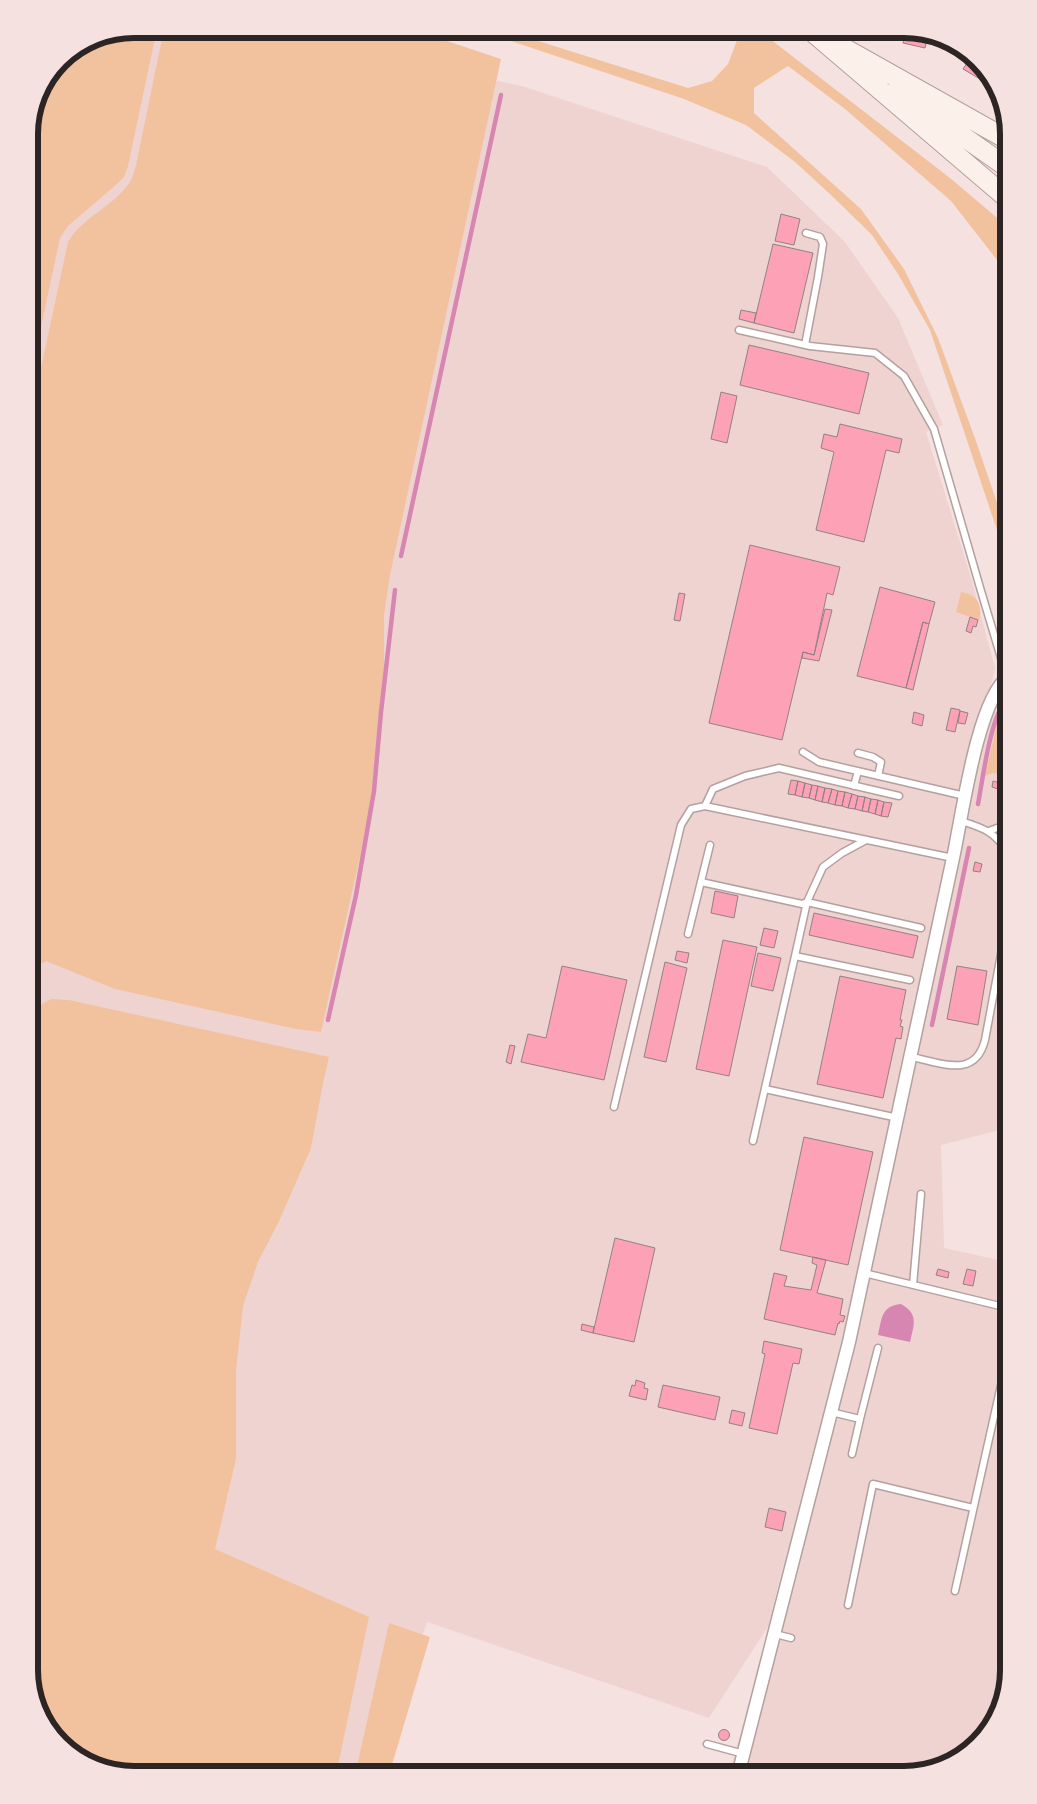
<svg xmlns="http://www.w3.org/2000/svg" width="1037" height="1804" viewBox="0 0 1037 1804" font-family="'DM Sans',sans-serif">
<rect width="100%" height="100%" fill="#f5e2e0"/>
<!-- built -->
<path fill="#efd3d1" d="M134 29H256L522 86 767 167 845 242 898 318 943 425 926 432 972 581 995 668 987 702 1008 724V1128L941 1145 944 1248 1008 1262V1671L991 1728 949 1765 903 1775H729L769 1632 788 1543 769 1625 709 1718 427 1622 375 1775H127L75 1757 39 1716 29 1670V127L37 93 60 59 94 37Z"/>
<!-- green -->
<path fill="#f2c29e" d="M134 29H157L128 166 124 177 117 184 68 226 60 238 29 383V127L37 93 60 59 94 37Z
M164 29H411L501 59 390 575 384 615V678L380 723 368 820 321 1032 296 1029 115 989 46 961 44 963 29 960V424L68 242C82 218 110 208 127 186 132 181 134 172 136 165Z
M475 29H500L688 88 712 81 728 64 737 40 734 29H757L950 178 1008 227V274L951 201 845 109 788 66 754 88V113L861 209 904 269 938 338 976 441 1008 535V563L930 330 898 274 872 235 831 195 795 162 746 125 684 99Z
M961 592C977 595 983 604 979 620L956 612Z
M1008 699V775L993 773 985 776 1000 710Z
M52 999 69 1000 329 1057 323 1083 311 1148 280 1219 258 1262 243 1306 236 1371V1459L215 1549 369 1617 336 1775H127L75 1757 39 1716 29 1670V1038C33 1019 32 1006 52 999Z
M389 1623 430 1637 389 1775H355Z"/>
<!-- water -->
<path fill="#d786b2" d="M901 1304C919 1314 914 1325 910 1342L878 1335C882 1318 881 1306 901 1304Z"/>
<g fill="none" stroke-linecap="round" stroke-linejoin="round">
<!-- stream -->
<path stroke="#d786b2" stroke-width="4.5" d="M401 556 501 95
M978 804C983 779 990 715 1008 698
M328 1020 356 895 374 791 381 712 395 590
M932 1025 969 848"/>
</g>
<!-- building -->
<path fill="#fda1b6" stroke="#928184" d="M907 29 928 35 925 48 903 43Z
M971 57 984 72 980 79 963 69Z
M781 214 800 219 794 245 775 241Z
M773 244 813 253 794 333 754 323Z
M741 310 756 313 754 323 739 319Z
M749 345 869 373 859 414 740 385Z
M721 392 737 396 727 443 711 439Z
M840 424 902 439 899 453 886 450 864 542 816 530 834 452 821 448 824 434 837 437Z
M750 545 840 567 833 595 827 593 814 655 803 652 782 740 709 723Z
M880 587 935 602 929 624 923 622 906 688 857 676Z
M679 593 685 594 680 621 674 620Z
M825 609 832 610 819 661 802 658 803 652 814 655Z
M970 617 978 620 976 627 973 626 971 633 966 631Z
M923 622 929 624 913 690 906 688Z
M951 708 960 710 955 732 946 730Z
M960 711 968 713 965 724 958 723Z
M914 712 924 715 922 726 912 723Z
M791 780 798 781 795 795 788 794Z
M798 781 805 783 802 797 795 795Z
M993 781 1000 783 998 789 992 787Z
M805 783 812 785 809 798 802 797Z
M812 785 818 786 815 800 809 798Z
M818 786 825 788 822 802 815 800Z
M825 788 832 789 828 803 822 802Z
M832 789 838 791 835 805 828 803Z
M838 791 845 792 842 806 835 805Z
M845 792 852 794 848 808 842 806Z
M852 794 858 796 855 809 848 808Z
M858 796 865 797 862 811 855 809Z
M865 797 871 799 868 812 862 811Z
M871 799 878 800 875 814 868 812Z
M878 800 884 802 881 816 875 814Z
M884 802 892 803 888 817 881 816Z
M975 862 982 864 980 872 973 871Z
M715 891 738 896 734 918 711 913Z
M814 913 918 936 913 958 809 935Z
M764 928 778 931 774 948 760 945Z
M723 940 757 947 729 1076 696 1069Z
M677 951 689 953 687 963 675 960Z
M758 953 781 958 773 991 751 986Z
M665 962 687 968 666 1062 644 1057Z
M562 966 627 980 604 1080 521 1062 528 1034 546 1038Z
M957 966 987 971 978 1025 947 1019Z
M840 976 906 990 900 1020H902L900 1026 903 1027 901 1039 896 1038 883 1098 817 1084Z
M1008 991V1016L1001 994Z
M1006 1010 1008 1016V1028L1003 1012Z
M510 1045 515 1046 511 1064 506 1062Z
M804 1137 873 1152 848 1265 780 1250Z
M615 1238 655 1248 634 1342 593 1333Z
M813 1257 826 1260 817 1293 843 1299 840 1315 845 1316 843 1322 840 1321 839 1324 838 1323 835 1335 764 1319 774 1273 787 1276 784 1286 811 1290 817 1265 812 1263Z
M938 1269 949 1272 948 1278 936 1275Z
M967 1269 976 1271 973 1286 963 1284Z
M582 1324 594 1327 593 1333 581 1330Z
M764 1341 802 1349 799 1364 793 1363 777 1434 749 1428 765 1354 762 1353Z
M636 1380 645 1383 644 1388 648 1389 646 1400 629 1396 632 1385 635 1386Z
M663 1385 720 1397 715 1420 658 1407Z
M732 1410 745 1413 742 1426 729 1423Z
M769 1508 786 1512 782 1531 765 1527Z
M718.5 1735a5.5 5.5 0 1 1 11 0a5.5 5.5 0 1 1-11 0Z"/>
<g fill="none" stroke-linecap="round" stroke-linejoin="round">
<defs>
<path id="lane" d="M739 330 810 346 875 353 904 376 934 429 981 591 1007 678
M805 345 818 277 823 244 820 237 806 233
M1007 457 1008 459
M803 752 819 762 965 796
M858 753 873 757 881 762 878 776
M854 786 858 771
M705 806 713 789 745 776 779 768 899 796
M961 821C984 828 995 832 1008 853
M989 831 1008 824
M701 882 802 904 807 902 823 867 842 853 866 840
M688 934 710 845
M795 956 807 902 921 928
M911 1057C940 1062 975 1080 985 1040L1008 917
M765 1089 898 1118
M614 1107 681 825 691 809 705 806 953 858
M753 1141 795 956 910 980
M864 1273 1008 1308
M913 1285 921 1194
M831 1412 860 1419 878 1348
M852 1454 860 1419
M955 1591 1008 1354
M848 1605 873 1484 973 1508
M775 1634 791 1638
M707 1744 744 1754"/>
<path id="street" d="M738 1775 849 1342 953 858C962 817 977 701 1008 677"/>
<path id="secondary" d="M809 29 1008 199
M844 48 1008 140
M897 90 1008 168"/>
</defs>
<!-- lane casing -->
<use href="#lane" stroke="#b3a09f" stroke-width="9"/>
<!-- street casing -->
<use href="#street" stroke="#b3a09f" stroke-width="15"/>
<!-- secondary casing -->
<use href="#secondary" stroke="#b3a09f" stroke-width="21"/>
<!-- lane -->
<use href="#lane" stroke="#fff" stroke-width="6"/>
<!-- street -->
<use href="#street" stroke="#fff" stroke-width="12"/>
<!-- secondary -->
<use href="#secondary" stroke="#fcf0eb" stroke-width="19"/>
</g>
<!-- crop -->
<path d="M0 0H1037V1804H0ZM134 38H904A96 96 0 0 1 1000 134V1670A96 96 0 0 1 904 1766H134A96 96 0 0 1 38 1670V134A96 96 0 0 1 134 38Z" fill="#f5e2e0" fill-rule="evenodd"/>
<path fill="none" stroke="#2c2524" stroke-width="6" d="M134 38H904A96 96 0 0 1 1000 134V1670A96 96 0 0 1 904 1766H134A96 96 0 0 1 38 1670V134A96 96 0 0 1 134 38Z"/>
</svg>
